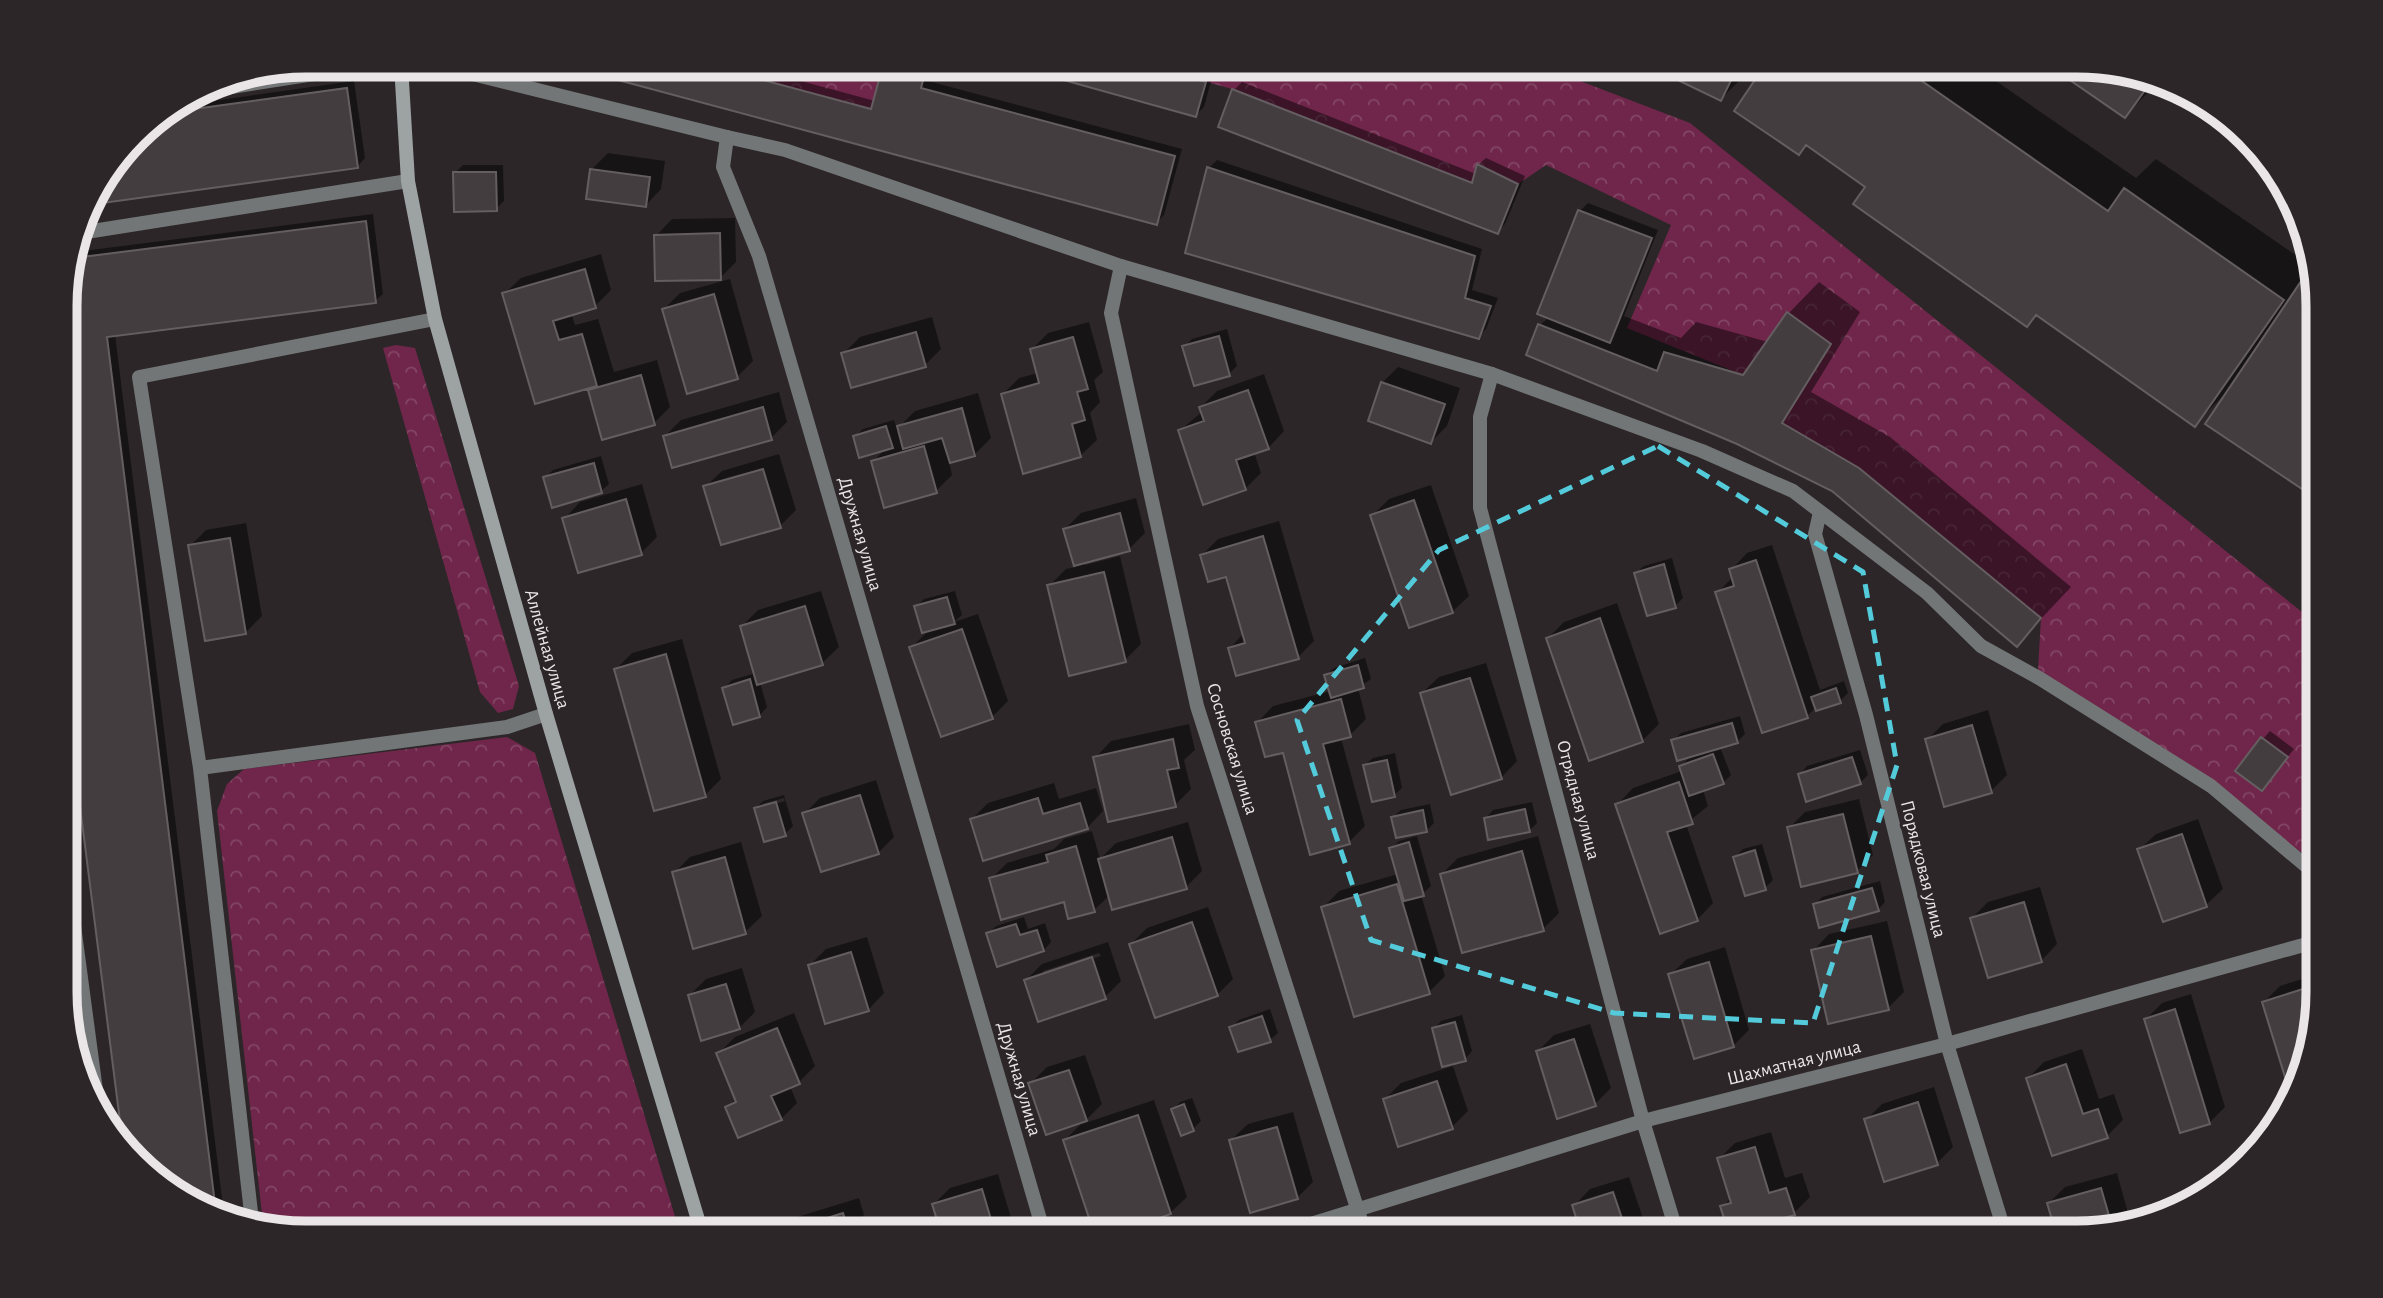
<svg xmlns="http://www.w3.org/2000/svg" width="2383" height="1298" viewBox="0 0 2383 1298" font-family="'Alegreya Sans',sans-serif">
<defs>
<pattern id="forest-crowns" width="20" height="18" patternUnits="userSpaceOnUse" patternTransform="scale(1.75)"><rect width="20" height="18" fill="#6f264a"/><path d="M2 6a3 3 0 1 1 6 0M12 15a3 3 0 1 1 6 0" fill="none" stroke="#844664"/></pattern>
</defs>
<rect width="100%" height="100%" fill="#2c2628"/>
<!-- forest -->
<path fill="url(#forest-crowns)" d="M707 65H883L871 109Z
M1146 65H1558L1554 71 1690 123 2317 624 2318 864 2038 670 2041 618 1859 468 1782 423 1830 343 1787 312 1743 375 1627 328 1671 225 1546 165 1518 184 1477 164 1472 183 1232 89Z
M396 345 415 348 519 686 513 709 498 713 480 692 383 348Z
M507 737 535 753 680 1233H306L263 1223 217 811 227 784 244 769Z"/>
<!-- shadow -->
<path fill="#0007" fill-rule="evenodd" d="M569 65H742L875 101 885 65H932L928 81 1182 149 1164 215 1156 223Z
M1017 65H1180L1213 74 1204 107 1196 115Z
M1662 65H1746L1737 83 1721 99 1660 69Z
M1767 65H1973L2136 178 2156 159 2313 267 2316 275 2317 497 2226 393 2194 425 2038 314 2027 325 1867 186 1808 144 1799 153 1736 110Z
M2051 65H2077L2157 83 2125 116Z
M354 81 365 158 358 166 89 203 147 125 177 106Z
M1242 82 1476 174 1478 165 1486 158 1525 176 1505 224 1497 232 1234 90Z
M608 153 665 161 661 189 645 206 592 169Z
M1217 160 1482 249 1472 290 1498 298 1486 329 1478 337 1209 168Z
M463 165H503L504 201 496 209 455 173Z
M1588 203 1658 230 1624 316 1681 338 1696 322 1768 342 1789 313 1819 282 1860 312 1811 392 1890 437 2071 587 2017 644 1833 490 1540 325 1549 317 1540 313 1580 211Z
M373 214 383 294 375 301 115 334 224 1214 199 1208 124 1147 66 682 65 290 75 252Z
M735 218 736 262 720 278 656 236 672 219Z
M601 254 611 290 595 306 571 313 575 325 598 319 614 372 657 360 670 407 654 423 603 438 589 387 504 294 521 278Z
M730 279 753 361 737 377 664 309 680 293Z
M932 317 941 349 925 365 843 354 860 337Z
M1089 322 1103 372 1094 380 1100 402 1090 413 1097 440 1080 456 1003 394 1019 378 1038 373 1032 349 1048 333Z
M1227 329 1237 366 1229 374 1184 347 1192 339Z
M1398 367 1460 388 1447 426 1431 442 1382 383Z
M1264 374 1284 431 1268 448 1254 452 1261 473 1245 489 1180 430 1202 412 1201 407 1217 391Z
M779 392 787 422 771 438 665 436 681 420Z
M978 393 991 438 975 454 949 461 952 475 936 491 873 462 886 448 855 436 863 429 894 420 897 429 915 411Z
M779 454 796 510 780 526 705 487 722 471Z
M601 456 609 484 601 491 545 478 553 470Z
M642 484 657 537 641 553 564 519 580 502Z
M1431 485 1469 596 1452 612 1372 516 1389 499Z
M1136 498 1145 533 1129 549 1084 562 1085 565 1120 556 1141 644 1125 660 1049 586 1066 569 1076 567 1065 529 1081 513Z
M1279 521 1314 641 1298 657 1230 648 1244 633 1227 575 1202 555 1218 539Z
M246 523 262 616 246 632 190 546 206 530Z
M1772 545 1820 690 1844 681 1848 693 1840 701 1816 707 1807 716 1717 593 1733 577 1731 570 1747 553Z
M1672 558 1683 598 1675 606 1648 614 1636 573 1644 566Z
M821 591 839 647 822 663 760 682 767 707 760 715 734 723 724 688 732 680 756 673 742 626 758 610Z
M955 591 962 615 954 622 978 614 1008 701 992 717 911 648 930 629 916 607 924 599Z
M1617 603 1659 724 1642 741 1548 638 1564 622Z
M682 639 721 779 705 795 616 669 632 653Z
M1365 658 1371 679 1358 688 1366 719 1350 735 1341 738 1365 826 1349 842 1284 750 1257 723 1273 706 1331 691 1326 675 1334 668Z
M1486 663 1517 761 1501 778 1422 693 1439 677Z
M1988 710 2007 775 1991 791 1927 740 1943 724Z
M1740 716 1745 734 1737 742 1720 747 1731 775 1723 783 1703 790 1708 806 1686 824 1713 903 1697 920 1617 805 1633 788 1682 771 1681 766 1692 755 1673 741 1681 733Z
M1189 724 1195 750 1184 760 1191 789 1175 805 1095 758 1111 741Z
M2270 731 2294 749 2262 789 2263 739Z
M1860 750 1868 775 1860 783 1800 774 1807 766Z
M1395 753 1402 788 1394 795 1365 765 1373 758Z
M876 780 894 837 878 853 804 814 820 798Z
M1054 783 1059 799 1096 788 1103 811 1087 828 972 819 988 803Z
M784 795 793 826 785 834 755 809 763 801ZM784 798 785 801 762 808V804Z
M1859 799 1873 855 1857 871 1789 828 1805 812Z
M1532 802 1537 823 1529 831 1486 818 1493 810Z
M1430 804 1434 823 1426 831 1393 817 1401 810Z
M2198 819 2223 889 2206 905 2139 850 2156 834Z
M1188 822 1202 871 1186 887 1110 895 1094 910 991 879 1007 863 1054 849 1064 839 1092 831 1100 859 1116 843Z
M1417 836 1431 886 1421 895 1445 976 1429 992 1323 908 1339 891 1398 874 1391 849 1399 841Z
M1538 836 1559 913 1543 929 1442 874 1458 858Z
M741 842 762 916 745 932 674 873 690 857Z
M1762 844 1773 880 1765 888 1735 857 1743 849Z
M1880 881 1885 902 1878 910 1815 905 1822 897Z
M2040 887 2057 944 2041 961 1972 918 1988 902Z
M1208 907 1233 979 1217 995 1131 944 1147 928Z
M1024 917 1028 929 1045 923 1051 942 1044 950 988 934 996 926Z
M1887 921 1904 992 1888 1008 1813 951 1829 934Z
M867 937 884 993 868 1010 810 965 826 949Z
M1108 942 1121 981 1105 997 1026 980 1042 964ZM1099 953 1101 956 1043 975V971Z
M1725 947 1749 1030 1733 1046 1670 975 1687 959Z
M742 968 755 1012 739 1028 690 995 706 979Z
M2318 974V993L2300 1071 2286 1075 2264 1002 2280 986Z
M2191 994 2225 1107 2209 1123 2146 1019 2162 1003Z
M1270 1009 1278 1033 1270 1040 1231 1028 1239 1020Z
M794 1013 815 1066 799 1082 790 1086 797 1103 781 1119 727 1107 737 1098 719 1053 735 1037Z
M1462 1015 1472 1051 1465 1059 1434 1029 1441 1021Z
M1590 1024 1611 1088 1595 1104 1538 1051 1554 1035Z
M2082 1049 2099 1099 2114 1094 2123 1120 2107 1136 2028 1078 2044 1062Z
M1085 1055 1102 1104 1082 1124 1154 1100 1187 1197 1170 1213 1111 1233H1096L1065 1140 1085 1120 1030 1084 1047 1067Z
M1453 1066 1468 1111 1452 1127 1385 1099 1401 1083Z
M1934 1087 1953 1147 1937 1163 1866 1120 1882 1104Z
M1192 1098 1201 1121 1193 1129 1173 1110 1180 1102Z
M1293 1112 1313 1182 1297 1198 1231 1140 1248 1124Z
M1771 1132 1785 1178 1802 1173 1810 1197 1794 1213 1731 1233 1722 1207 1731 1198 1719 1159 1735 1143Z
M2117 1173 2130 1220 2093 1233 2049 1203 2065 1187Z
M998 1174 1015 1231 943 1233 934 1204 950 1188Z
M1629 1177 1648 1233H1583L1574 1206 1590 1189Z
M859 1198 864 1215 852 1228 853 1233H779L794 1218Z
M1481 1223 1484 1233H1452Z"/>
<!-- building -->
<path fill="#433d3f" stroke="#655e61" stroke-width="2" d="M562 65H707L871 109 883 65H927L921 88 1175 156 1157 225Z
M1010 65H1146L1206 82 1196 117Z
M1660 65H1736L1738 66 1721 101 1657 70Z
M1765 65H1899L2108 211 2124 188 2284 300 2195 427 2036 315 2027 327 1853 204 1865 187 1806 145 1799 155 1734 111Z
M2048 65H2077L2151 82 2125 118Z
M347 88 358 168 88 205 147 125 165 113Z
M1232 89 1472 183 1477 164 1518 184 1498 234 1218 127Z
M1207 167 1475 256 1465 298 1491 306 1479 339 1185 253Z
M590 169 650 177 646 207 586 199Z
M453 172H496L497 211 454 212Z
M1578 210 1652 238 1610 343 1537 314Z
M366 221 376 303 107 337 216 1212 199 1208 123 1145 66 696 65 290 74 258Z
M720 233 721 280 655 281 654 235Z
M2312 265 2316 275 2317 499 2205 424Z
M585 269 596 308 553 321 559 340 582 334 597 386 535 404 502 293Z
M714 294 738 379 687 394 662 309Z
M1787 312 1831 344 1782 423 1859 468 2041 618 2017 647 1832 491 1737 444 1526 355 1538 324 1657 371 1664 352 1743 375Z
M916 332 926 367 851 388 841 353Z
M1219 336 1230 376 1194 386 1182 346Z
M1073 337 1088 389 1077 392 1085 420 1072 424 1081 457 1023 474 1001 394 1039 383 1030 349Z
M641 375 655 425 602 440 588 390Z
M1381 382 1445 404 1431 444 1368 421Z
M1248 390 1269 449 1236 460 1246 490 1203 505 1178 430 1204 421 1199 407Z
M763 407 772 440 672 468 663 436Z
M962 408 975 456 950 463 942 438 903 449 897 426Z
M886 426 893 448 859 458 853 436Z
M924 446 937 493 884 508 871 461Z
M594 463 602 493 552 508 543 477Z
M763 469 781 528 721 545 703 486Z
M626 499 642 555 578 573 562 518Z
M1414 500 1453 613 1409 628 1370 515Z
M1120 513 1130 551 1074 566 1063 529Z
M1263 536 1299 659 1236 676 1228 648 1245 643 1226 577 1208 582 1200 555Z
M230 538 246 634 205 641 188 545Z
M1756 560 1808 718 1762 733 1715 592 1734 586 1729 569Z
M1664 564 1676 608 1647 616 1634 573Z
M1104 572 1126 662 1069 676 1047 585Z
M947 597 955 624 922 633 914 606Z
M805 606 823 665 757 685 740 626Z
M1600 618 1643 742 1589 761 1546 638Z
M962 629 993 719 941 737 909 647Z
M666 654 706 797 654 811 614 669Z
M1358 665 1364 688 1331 698 1324 675Z
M1470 678 1502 779 1451 795 1420 693Z
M750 679 760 717 733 725 722 688Z
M1836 688 1841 703 1816 711 1811 697Z
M1341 699 1351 737 1323 744 1350 844 1310 855 1283 753 1265 757 1255 722Z
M1732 723 1738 743 1677 761 1671 740Z
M1972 725 1992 793 1944 807 1925 739Z
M2261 737 2288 757 2262 791 2235 771Z
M1173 739 1179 768 1167 770 1176 807 1108 822 1093 757Z
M1713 754 1724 784 1689 796 1679 766Z
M1852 757 1861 784 1806 802 1798 774Z
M1387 760 1395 797 1372 802 1363 765Z
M1679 782 1693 824 1667 832 1698 921 1660 934 1615 804Z
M860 795 879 854 821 872 802 813Z
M1038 798 1043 814 1080 803 1088 829 983 861 970 819Z
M776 802 786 836 764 842 754 808Z
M1525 809 1530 832 1488 840 1484 818Z
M1423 810 1427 832 1396 838 1391 817Z
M1843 814 1858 873 1801 887 1787 827Z
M2182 834 2207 907 2163 922 2137 849Z
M1172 837 1187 889 1112 910 1098 859Z
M1409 842 1424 896 1404 901 1389 848Z
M1076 846 1095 912 1068 919 1064 902 1001 920 989 878 1048 862 1046 855Z
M1755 850 1766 890 1745 896 1733 857Z
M1522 851 1544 931 1462 953 1440 874Z
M725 857 746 934 693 949 672 872Z
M1397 884 1430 994 1354 1017 1321 907Z
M1872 888 1879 911 1819 928 1813 904Z
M2024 902 2042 962 1988 978 1970 918Z
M1192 922 1218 996 1155 1018 1129 944Z
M1016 924 1020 935 1037 930 1044 951 997 967 986 933Z
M1871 936 1889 1010 1828 1024 1811 950Z
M851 952 869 1011 825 1024 808 965Z
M1092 957 1106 999 1038 1022 1024 980Z
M1709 962 1734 1047 1694 1059 1668 974Z
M726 984 740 1029 701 1041 688 995Z
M2306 988 2313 1013 2299 1073 2285 1077 2262 1002Z
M2175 1009 2210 1124 2180 1133 2144 1019Z
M1262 1016 1271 1042 1238 1052 1229 1027Z
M1455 1022 1466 1061 1442 1067 1432 1028Z
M777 1028 800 1084 771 1096 782 1120 738 1138 725 1107 736 1102 716 1053Z
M1574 1039 1596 1106 1557 1119 1536 1051Z
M2066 1064 2083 1114 2098 1109 2108 1138 2052 1156 2026 1078Z
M1069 1070 1087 1121 1046 1135 1028 1083Z
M1437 1081 1453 1129 1398 1147 1383 1099Z
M1918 1102 1938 1165 1884 1182 1864 1119Z
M1184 1104 1194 1131 1181 1136 1171 1109Z
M1138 1115 1171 1214 1116 1233H1094L1063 1140Z
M1277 1127 1298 1199 1250 1213 1229 1140Z
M1755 1147 1769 1193 1786 1188 1795 1215 1729 1233 1720 1206 1731 1203 1717 1158Z
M2101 1188 2112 1226 2093 1233H2056L2047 1203Z
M982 1189 995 1233H941L932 1204Z
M1613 1192 1627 1233H1581L1572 1205Z
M843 1213 849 1233H779Z"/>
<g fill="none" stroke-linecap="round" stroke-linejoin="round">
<!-- lane -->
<path stroke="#737676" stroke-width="14" d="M200 92 372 65
M727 137 785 150 1121 266 1492 374 1702 451 1793 491 1927 593 1981 646 2039 678 2211 786 2318 876
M80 233 408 181
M200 768 139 377 435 319
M67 873 97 1098
M252 1221 200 768 507 727 546 714"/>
<!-- street -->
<path stroke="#737676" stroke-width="14" d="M436 65 727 137 723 167 759 256 1044 1233
M1121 266 1111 313 1197 706 1365 1233
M1492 374 1480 417V508L1643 1121 1677 1233
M1820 512 1815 534 1866 715 1947 1044 2005 1233
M1282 1233 1643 1121 1947 1044 2318 941"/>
<!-- secondary -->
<path stroke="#9da2a3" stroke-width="14" d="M401 65 408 181 435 319 546 714 702 1233"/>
</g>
<!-- marked area -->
<path fill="none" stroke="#53cbda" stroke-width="5" stroke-dasharray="14 9" stroke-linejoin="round" d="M1658 446 1863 572 1897 765 1813 1023 1614 1013 1371 940 1297 720 1439 550Z"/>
<g text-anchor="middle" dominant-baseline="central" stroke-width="6" stroke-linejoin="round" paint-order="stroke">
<!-- street labels -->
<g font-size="19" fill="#eae6e8" stroke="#2c2628">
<text transform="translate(860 534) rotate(74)">Дружная улица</text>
<text transform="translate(547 649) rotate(74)">Аллейная улица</text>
<text transform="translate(1232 749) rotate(73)">Сосновская улица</text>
<text transform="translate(1578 800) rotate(75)">Отрядная улица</text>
<text transform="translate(1923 869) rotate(76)">Порядковая улица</text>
<text transform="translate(1794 1063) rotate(-14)">Шахматная улица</text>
<text transform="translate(1019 1079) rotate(74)">Дружная улица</text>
</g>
</g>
<!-- crop -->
<path d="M0 0H2383V1298H0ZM306 77H2077A229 229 0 0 1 2306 306V992A229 229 0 0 1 2077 1221H306A229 229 0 0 1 77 992V306A229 229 0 0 1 306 77Z" fill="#2c2628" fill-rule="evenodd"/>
<path fill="none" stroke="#eae6e8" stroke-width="9" d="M306 77H2077A229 229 0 0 1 2306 306V992A229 229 0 0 1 2077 1221H306A229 229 0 0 1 77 992V306A229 229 0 0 1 306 77Z"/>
</svg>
